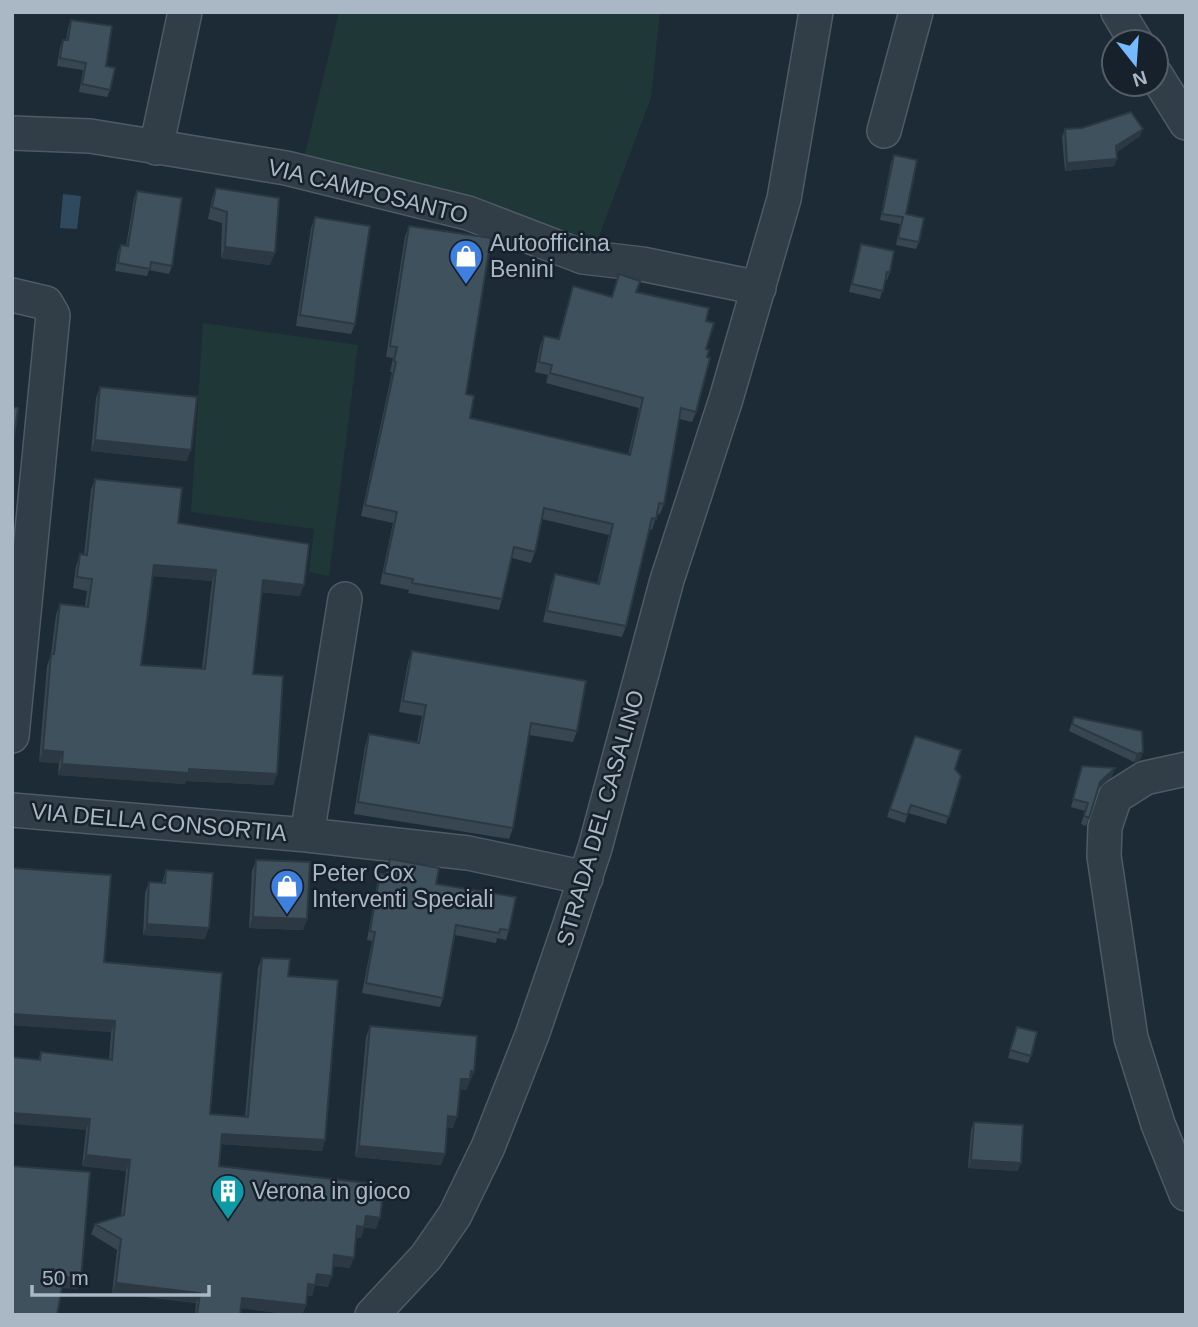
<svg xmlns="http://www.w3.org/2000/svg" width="1198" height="1327" viewBox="0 0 1198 1327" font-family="Helvetica,sans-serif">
<rect width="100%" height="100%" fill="#1d2b36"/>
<!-- green -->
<path fill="#1f3737" d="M339 12H660L651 98 593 252 302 166Z
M203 323 358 345 329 576 309 572 314 529 191 512Z"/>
<!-- water -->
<path fill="#2f495f" d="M63 194 81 196 77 229 60 228Z"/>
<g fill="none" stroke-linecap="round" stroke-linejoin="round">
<defs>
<path id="minor" d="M1118 12 1136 42
M1156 75 1186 123
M884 131 916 12
M12 133 90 136 286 168 468 213 583 257 642 264 759 288
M156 148 185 12
M12 295 46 303 53 315 12 736
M1186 769 1145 778 1115 797 1105 827 1104 856 1131 1038 1158 1124 1186 1194
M12 810 307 835 468 853 586 878
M307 835 345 599
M372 1315 426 1257 455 1215 488 1147 532 1035 569 927 595 848 667 580 726 399 784 199 816 12"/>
</defs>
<!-- minor casing -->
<use href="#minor" stroke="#4e5a65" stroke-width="36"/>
<!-- minor -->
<use href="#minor" stroke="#313d47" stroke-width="33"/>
</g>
<!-- wall -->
<path fill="#374651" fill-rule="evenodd" d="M71 20 106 66 110 90 107 97 79 92 83 70 57 66 60 47 63 40H66L68 28Z
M1065 129 1140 136 1117 152V159L1114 166 1065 171 1062 137Z
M894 155 906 214 919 242 916 249 896 245 900 224 880 220 891 162Z
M216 188 270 265 221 258 222 223 208 219 212 199Z
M137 191 172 266 169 274 149 270 147 276 115 271 118 252 121 245 126 246 134 198Z
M315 217 355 324 351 334 296 326 311 228Z
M409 226 466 394 470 418 628 455 639 408 546 383 548 375 535 372 540 346 544 336 558 339 573 286 612 297 619 274 636 292 706 321V349L696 412 692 422 679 419 664 504 660 514H657L652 530 649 529 626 626 622 637 543 622 551 585 555 574 597 584 609 535 542 519 535 552 531 563 512 558 502 599 499 610 408 593 409 590 380 584 393 523 361 516 392 372H390L393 358 386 357 405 236Z
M861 244 890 272 887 280H885L880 299 849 292Z
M100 387 187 461 91 451 96 398Z
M95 479 178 523 300 596 261 592 253 674 277 774 273 785 186 781 185 784 58 775 59 763 39 762 47 666 51 654 56 615 60 604 85 606 87 591 73 588 76 566 80 554 84 555 91 490ZM153 576 212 581 202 669 141 665Z
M412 651 577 731 573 742 529 735 513 828 509 839 354 814 365 746 369 734 417 742 422 716 399 712 408 662Z
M1074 717 1142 731 1140 760 1134 762 1069 731Z
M915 736 961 776 946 824 908 813 905 823 887 817Z
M1082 766 1112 776 1098 790 1086 826 1081 824 1085 811 1071 807Z
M390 859 436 884 509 930 506 940 497 938 496 943 455 935 443 998 440 1007 362 993 372 941 367 940 377 884 380 874 385 875Z
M256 860 307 919 303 930 249 928 252 871Z
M12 868 104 962 210 1114 245 1117 258 968 262 958 288 976 325 1140 322 1151 221 1144 219 1166 376 1229 364 1227 361 1238 356 1237 350 1268 333 1266 328 1287 315 1285 312 1296 307 1295 306 1305 302 1315H294L241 1308 240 1315H195L196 1303 112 1293 117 1250 91 1234 95 1224 121 1216 126 1171 82 1166 86 1130 38 1060 41 1052 109 1060 111 1032 12 1025Z
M166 870 205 939 143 935 145 893 149 882 162 883Z
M370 1026 474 1072 466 1090H460L453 1128 447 1127 445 1154 441 1165 355 1157 366 1037Z
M1017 1027 1031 1056 1028 1063 1008 1058Z
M974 1122 1018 1171 968 1168 971 1130Z"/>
<!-- shaded-wall -->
<path fill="#2d3942" d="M1143 129 1140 136 1114 154 1116 146Z
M1117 159 1114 166 1065 171 1067 163Z
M225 247 275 253 270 265 221 258Z
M95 440 191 450 187 461 91 451Z
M154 565 216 570 212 581 150 576Z
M263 580 304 585 300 596 259 592Z
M43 750 63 752 59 763 39 762Z
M1143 752 1140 760 1134 762 1137 754Z
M62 764 189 769 277 774 273 785 186 781 185 784 58 775Z
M1115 768 1112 776 1097 790 1100 782Z
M253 917 307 919 303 930 249 928Z
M147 924 209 928 205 939 143 935Z
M12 1014 115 1021 111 1032 12 1025Z
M471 1071 474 1072 466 1090H457L461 1079Z
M12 1113 90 1119 86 1130 12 1124Z
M448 1116 457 1117 453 1128 444 1127Z
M222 1134 325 1140 322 1151 218 1144Z
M359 1146 445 1154 441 1165 355 1157Z
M86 1155 130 1160 126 1171 82 1166Z
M971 1160 1021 1163 1018 1171 968 1168Z
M366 1216 380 1218 376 1229 364 1227 361 1238 353 1237 357 1226Z
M334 1255 354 1258 350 1268 331 1266Z
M317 1274 332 1276 328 1287 315 1285 312 1296 304 1294 308 1284Z
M64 1277 81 1278 77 1289 60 1288Z
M116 1283 200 1293 196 1303 112 1293Z
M242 1298 306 1305 302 1315H294L238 1308Z"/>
<!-- building -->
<path fill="#40515e" stroke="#2d3942" stroke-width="2" fill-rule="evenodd" d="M71 20 112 26 106 66 115 68 110 90 82 84 86 63 60 58 63 40H68Z
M1131 112 1143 129 1116 146 1117 159 1067 163 1065 129 1082 128Z
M894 155 917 160 906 214 924 218 919 242 898 238 903 217 882 214Z
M216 188 279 198 275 253 225 247 227 212 212 207Z
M137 191 182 198 172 266 151 262 150 269 118 263 121 245 128 246Z
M315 217 370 226 355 324 300 315Z
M409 226 491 238 466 394 474 396 470 418 630 455 643 398 550 373 552 365 539 362 544 336 559 339 573 286 612 297 619 274 640 281 636 292 709 308 706 321 714 323 706 349 709 350 707 357 710 358 696 412 681 408 664 504 659 503 656 519 652 518 626 626 547 611 555 574 599 584 613 524 544 508 535 552 514 547 502 599 412 583 413 579 384 573 397 512 365 505 396 362 394 361 397 347 390 346Z
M861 244 894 251 890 272H887L883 291 852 284Z
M100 387 197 397 191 450 95 440Z
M12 407 18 408 12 451Z
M95 479 182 488 178 523 309 544 304 585 263 580 253 674 283 676 277 774 189 769V773L62 764 63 752 43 750 51 654H54L60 604 88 607 92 579 77 577 80 554 87 555ZM154 565 216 570 205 669 141 665Z
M412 651 586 681 577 731 531 723 513 828 358 802 369 734 419 743 426 705 403 701Z
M1074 717 1142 731 1143 752 1137 754 1072 724Z
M915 736 961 750 955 769 961 776 949 817 911 805 907 815 890 809Z
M1082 766 1115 768 1100 782 1089 818 1084 816 1088 803 1073 799Z
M390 859 439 868 436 884 516 897 509 930 500 929 499 933 456 925 443 998 366 983 375 932 370 931 380 874 387 875Z
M256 860 310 862 307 919 253 917Z
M12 868 111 875 104 962 222 973 210 1114 248 1117 262 958 290 959 288 976 338 980 325 1140 222 1134 219 1166 384 1185 380 1218 366 1216 364 1227 357 1226 354 1258 334 1255 332 1276 317 1274 315 1285 308 1284 306 1305 242 1298 240 1315H197L200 1293 116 1283 121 1239 95 1224 124 1215 130 1160 86 1155 90 1119 12 1113V1057L40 1060 41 1052 112 1060 115 1021 12 1014Z
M166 870 213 873 209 928 147 924 149 882 165 883Z
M370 1026 477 1036 474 1072 471 1071 470 1079H461L457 1117 448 1116 445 1154 359 1146Z
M1017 1027 1037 1032 1031 1056 1010 1050Z
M974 1122 1023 1125 1021 1163 971 1160Z
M12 1166 90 1172 81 1278 64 1277 57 1315H12Z"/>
<!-- icons -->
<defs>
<symbol id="shop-pin" viewBox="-11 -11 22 30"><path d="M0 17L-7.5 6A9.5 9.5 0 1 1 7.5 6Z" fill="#3f7fe0" stroke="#17212b"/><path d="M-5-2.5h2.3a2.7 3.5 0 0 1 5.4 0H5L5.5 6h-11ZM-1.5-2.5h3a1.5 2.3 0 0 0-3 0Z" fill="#fff"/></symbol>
<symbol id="building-pin" viewBox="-11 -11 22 30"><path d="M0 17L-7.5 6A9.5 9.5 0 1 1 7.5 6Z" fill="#0f9aa8" stroke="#17212b"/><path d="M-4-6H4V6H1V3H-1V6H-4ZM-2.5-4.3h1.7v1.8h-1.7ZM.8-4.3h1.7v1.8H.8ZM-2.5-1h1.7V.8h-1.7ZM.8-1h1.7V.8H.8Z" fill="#fff"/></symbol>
</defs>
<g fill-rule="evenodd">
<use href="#shop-pin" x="447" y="237" width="38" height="52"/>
<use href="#shop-pin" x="268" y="867" width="38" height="52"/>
<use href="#building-pin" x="209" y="1172" width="38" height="52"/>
</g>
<g text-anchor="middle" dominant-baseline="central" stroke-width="5" stroke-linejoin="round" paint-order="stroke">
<!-- street labels -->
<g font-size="23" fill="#aab7c4" stroke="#17212b">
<text transform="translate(368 191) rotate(14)">VIA CAMPOSANTO</text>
<text transform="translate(600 818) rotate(-74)">STRADA DEL CASALINO</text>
<text transform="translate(159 822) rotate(5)">VIA DELLA CONSORTIA</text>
</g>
<!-- poi labels -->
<g font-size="23" fill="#aab7c4" stroke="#17212b" text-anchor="start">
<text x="490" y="243">Autoofficina<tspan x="490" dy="26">Benini</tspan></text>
<text x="312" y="873">Peter Cox<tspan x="312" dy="26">Interventi Speciali</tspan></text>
<text x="252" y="1191">Verona in gioco</text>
</g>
</g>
<!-- border -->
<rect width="1198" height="1327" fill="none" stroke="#aab7c4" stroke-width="28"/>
<!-- north arrow -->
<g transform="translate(1135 63) rotate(163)"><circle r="33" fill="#17212b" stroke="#525d68" stroke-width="2"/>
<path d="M0-5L12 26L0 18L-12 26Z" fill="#76bbfe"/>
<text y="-10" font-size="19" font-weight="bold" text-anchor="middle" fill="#aab7c4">N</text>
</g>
<!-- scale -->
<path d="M32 1285v10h177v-10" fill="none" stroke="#aab7c4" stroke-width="3.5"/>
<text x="42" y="1285" font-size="21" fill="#aab7c4" stroke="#17212b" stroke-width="5" paint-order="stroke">50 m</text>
</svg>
